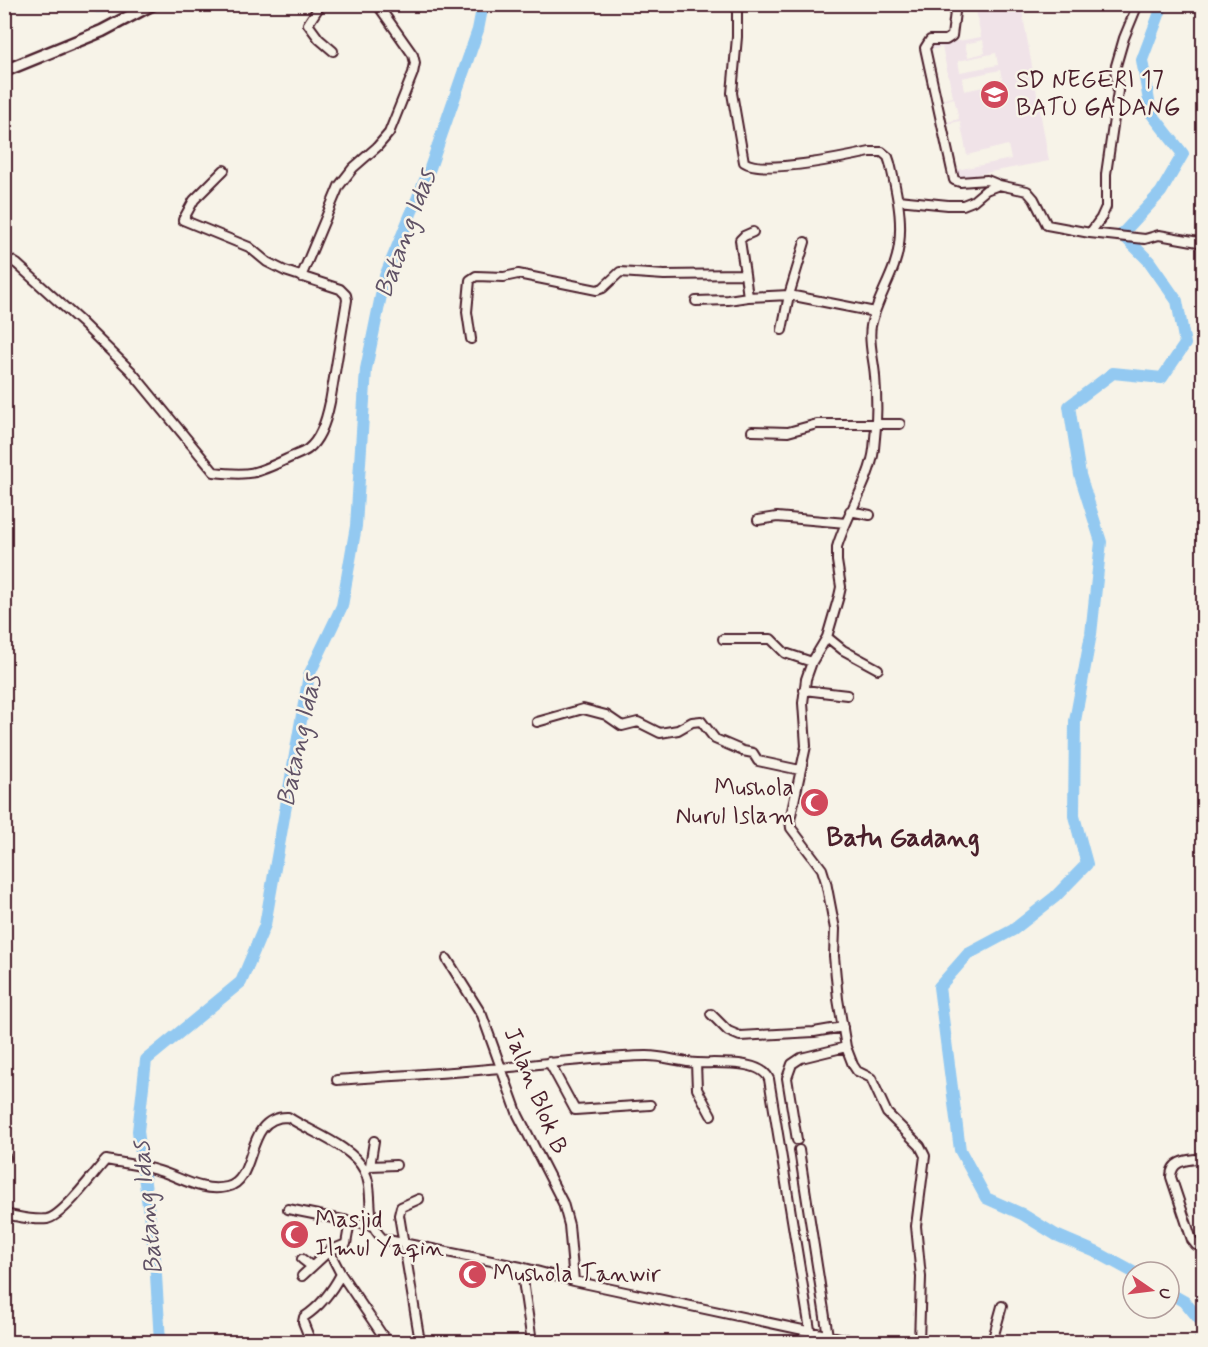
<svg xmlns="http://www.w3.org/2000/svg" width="1208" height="1347" viewBox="0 0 1208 1347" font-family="Mynerve,sans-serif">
<rect width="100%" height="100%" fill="#f7f3e8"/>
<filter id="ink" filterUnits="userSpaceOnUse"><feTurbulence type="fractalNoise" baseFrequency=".0167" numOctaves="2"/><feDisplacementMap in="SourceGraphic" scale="12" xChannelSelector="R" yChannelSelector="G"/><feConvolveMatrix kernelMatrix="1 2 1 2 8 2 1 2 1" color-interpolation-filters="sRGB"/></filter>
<g filter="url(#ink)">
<!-- built -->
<path fill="#f0e3e8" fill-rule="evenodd" d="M975 5H1021L1049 161 953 179 929 46 981 37ZM983 40 985 53 968 57 965 44ZM942 47 953 97 941 100 930 50ZM996 53 998 65 960 72 958 61ZM1000 70 1003 83 964 91 962 78ZM954 98 959 119 947 122 942 101ZM960 121 967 155 1008 145 1011 159 957 170 947 124Z"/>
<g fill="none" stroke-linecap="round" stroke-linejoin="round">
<!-- river -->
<path stroke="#93c9f1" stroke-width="12" d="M98 7 124 4
M1133 1272 1098 1253 1056 1235 1022 1214 986 1198 960 1150 939 987 968 954 1013 930 1055 897 1087 864 1074 816 1075 721 1091 634 1101 542 1080 475 1069 406 1113 373 1162 378 1185 344 1177 301 1149 261 1122 234 1161 192 1183 154 1151 113 1142 60 1163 4
M1169 1293 1185 1302 1204 1325
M160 1342 155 1258 138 1131 146 1060 241 982 265 925 309 675 342 606 356 526 366 369 385 276 430 168 478 30 483 4
M1199 1342H1201L1204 1327"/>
<defs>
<path id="street" d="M321 4 308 24 319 39 333 51
M737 4V37L732 93 744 162C762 175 847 157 870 152H882L888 157 890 163C898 197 906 232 894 266 887 286 875 305 871 326 868 342 874 360 875 376 877 400 877 425 874 449 871 478 846 516 837 547V561L841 587 839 596 827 637 812 662 806 679 803 703 806 746 790 820 791 828 822 869 826 882 835 929 834 956 838 999 846 1047 853 1065 857 1071 871 1078 887 1113 920 1146 925 1156 916 1226 921 1277 919 1342
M956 4 952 36 946 40H930L925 48 954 180 960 182 987 180 999 185 1027 191 1034 199 1047 225 1090 233
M1138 4 1124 38 1115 69 1118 91 1106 174V207L1101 218 1090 233 1145 239 1159 235 1204 243
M898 200 948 205H963L973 201 986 190 999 185
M4 256 17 264 81 322 131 371 214 472C249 476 256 474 287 459 293 456 303 453 308 449 321 439 327 417 330 402L347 300 346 295 340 289 285 271 267 262 249 247 183 220 194 200 224 170
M745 274 740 240 744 236 753 232
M301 277 339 186 353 168 377 147 389 133 413 73 415 63 413 55 377 4
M696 301 728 300 748 297
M782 330 789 295 805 242
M471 339 467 312 470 280 476 276 504 277 518 274 597 290 603 288 620 272 664 275 745 274 748 297 789 295 875 312
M752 431 788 432 817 424H900
M850 511 870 515
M758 520 777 517 846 523
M827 637 843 650 878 669
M723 639H771L785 653 812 662
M804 690 847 695
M537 722 583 709 606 715 622 726 638 722C646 726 652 729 660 733L678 730 692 722 701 721 715 739 743 751 753 753 758 761 800 770
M447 959 482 1015 518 1115 563 1203 569 1225 574 1281
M711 1014 728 1031 740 1036 814 1032 843 1027
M549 1062 575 1110 650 1105
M696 1063 697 1089 711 1115
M337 1080C391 1076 446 1073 501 1068 549 1063 598 1057 647 1056 664 1056 680 1062 697 1063 715 1064 761 1059 769 1079L812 1342
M797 1140 787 1078 792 1064 801 1058 846 1047
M799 1150 828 1336
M4 1158H6
M1204 1158C1189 1160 1171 1159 1171 1177L1192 1240 1196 1245 1204 1244
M370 1166 396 1165
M365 1171 370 1166 374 1141
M419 1199 401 1207 399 1215 420 1342
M288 1209 373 1226
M4 1214C17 1216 33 1221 47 1219 63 1216 93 1174 106 1160 122 1163 140 1165 156 1170 179 1176 201 1193 227 1187 259 1180 243 1116 288 1117 310 1132 352 1146 364 1170 373 1187 368 1206 373 1224 374 1230 379 1235 383 1239L521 1267 574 1281 859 1342
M350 1221 346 1244 329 1251 341 1274 387 1342
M302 1259 311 1266
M521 1267 532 1342
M302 1276 329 1251
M311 1342 303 1322 304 1317C321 1306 332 1291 341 1274
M905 1342H919
M992 1342 1002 1306"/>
<path id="secondary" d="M4 71 102 31 153 4"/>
</defs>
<!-- street casing -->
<use href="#street" stroke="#4a1f2b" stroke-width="12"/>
<!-- secondary casing -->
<use href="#secondary" stroke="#4a1f2b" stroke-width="15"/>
<!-- street -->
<use href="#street" stroke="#f7f3e8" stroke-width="8"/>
<!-- secondary -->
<use href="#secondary" stroke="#f7f3e8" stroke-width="10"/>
</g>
</g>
<!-- icons -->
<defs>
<symbol id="school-disc" viewBox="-11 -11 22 22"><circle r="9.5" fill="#d1495b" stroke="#f7f3e8"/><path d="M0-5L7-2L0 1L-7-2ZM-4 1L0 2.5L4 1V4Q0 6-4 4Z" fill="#fff"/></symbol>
<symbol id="mosque-disc" viewBox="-11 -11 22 22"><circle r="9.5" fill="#d1495b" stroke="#f7f3e8"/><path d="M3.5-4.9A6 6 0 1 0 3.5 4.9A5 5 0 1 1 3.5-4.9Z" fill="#fff"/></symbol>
</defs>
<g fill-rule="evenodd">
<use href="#school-disc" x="978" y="78" width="33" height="33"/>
<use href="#mosque-disc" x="798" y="786" width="33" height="33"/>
<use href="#mosque-disc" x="278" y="1218" width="33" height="33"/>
<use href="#mosque-disc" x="456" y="1258" width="33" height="33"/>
</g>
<g text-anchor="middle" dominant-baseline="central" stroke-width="5" stroke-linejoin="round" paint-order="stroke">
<!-- poi labels -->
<g font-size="24" fill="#4a1f2b" stroke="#f7f3e8" text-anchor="start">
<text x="1016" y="80">SD NEGERI 17<tspan x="1016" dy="28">BATU GADANG</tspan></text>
<text x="794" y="788" text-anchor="end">Mushola<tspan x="794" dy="28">Nurul Islam</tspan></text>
<text x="315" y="1220">Masjid<tspan x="315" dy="28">Ilmul Yaqin</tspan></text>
<text x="493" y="1274">Mushola Tanwir</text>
</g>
<!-- street labels -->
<g font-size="24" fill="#4a1f2b" stroke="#f7f3e8">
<text transform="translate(535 1091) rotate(68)">Jalan Blok B</text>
</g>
<!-- water labels -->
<g font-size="26" font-style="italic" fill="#605266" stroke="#f7f3e8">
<text transform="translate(406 234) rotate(-70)">Batang Idas</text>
<text transform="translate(300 741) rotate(-78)">Batang Idas</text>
<text transform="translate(148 1208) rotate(-96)">Batang Idas</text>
</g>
<!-- quarter labels -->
<g font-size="27" font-weight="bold" fill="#4a1f2b" stroke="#f7f3e8">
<text x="903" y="838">Batu Gadang</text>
</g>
</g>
<!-- margin -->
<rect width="1208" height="1347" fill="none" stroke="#f7f3e8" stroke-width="24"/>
<rect x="12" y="12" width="1184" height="1323" fill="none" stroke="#4a1f2b" stroke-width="2" filter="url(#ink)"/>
<!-- north arrow -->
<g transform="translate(1151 1290) rotate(104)"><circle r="28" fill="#f7f3e8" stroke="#b29e9c" stroke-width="1.5"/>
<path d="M0-4.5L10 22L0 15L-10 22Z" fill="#d1495b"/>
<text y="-9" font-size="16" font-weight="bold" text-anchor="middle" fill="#4a1f2b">U</text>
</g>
</svg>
